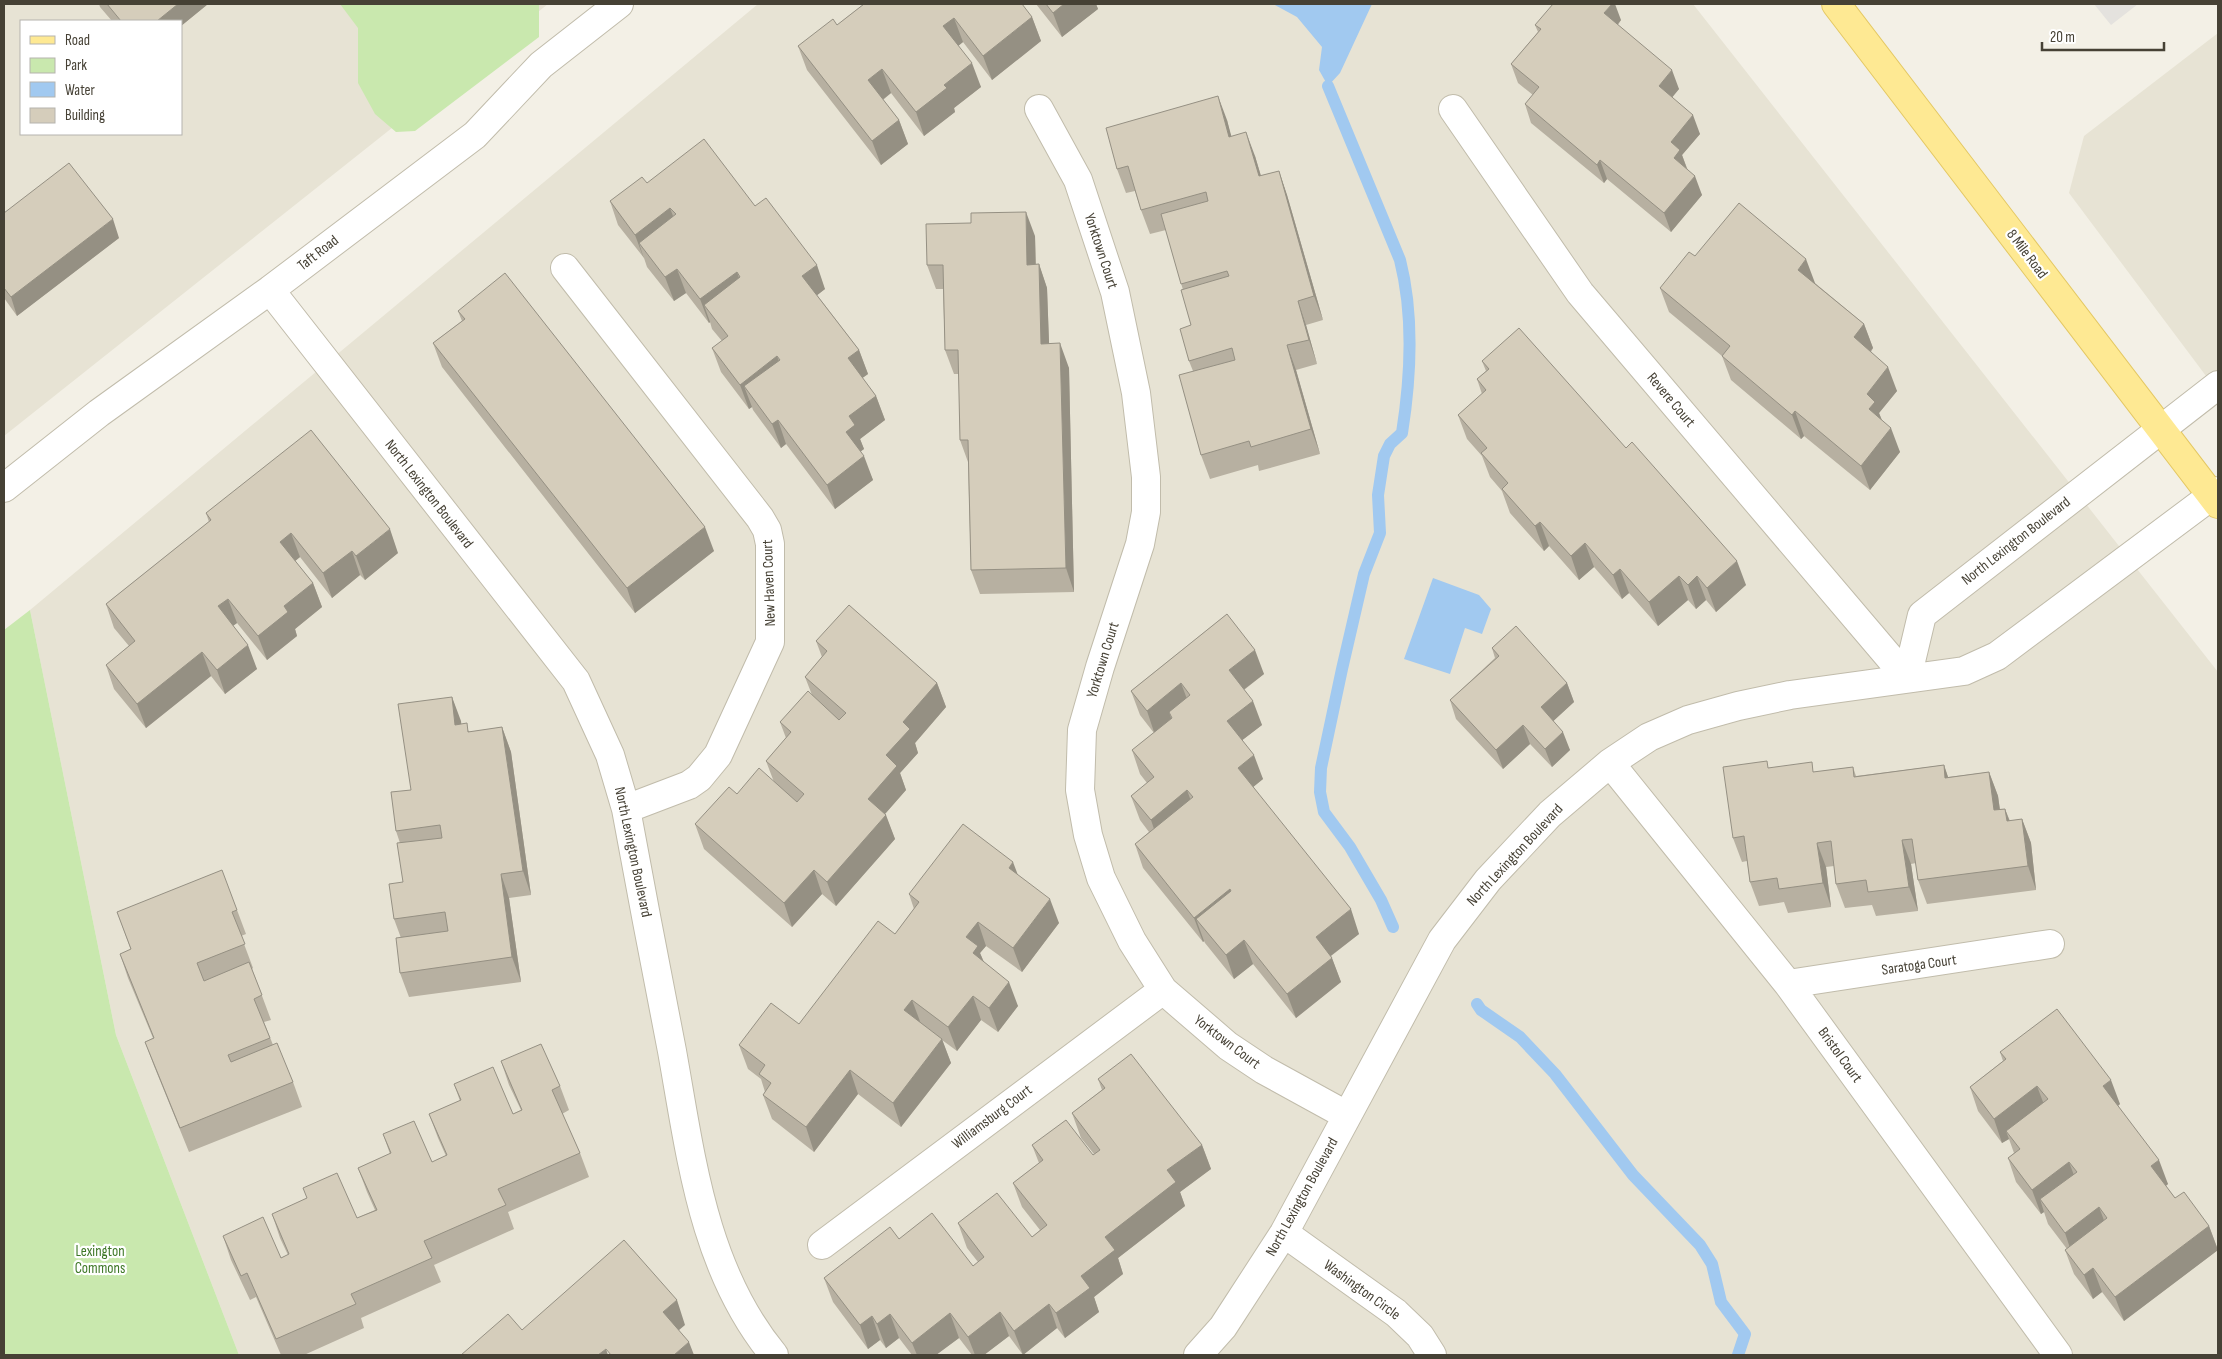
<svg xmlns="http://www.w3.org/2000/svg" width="2222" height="1359" viewBox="0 0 2222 1359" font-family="'Sofia Sans Condensed',sans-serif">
<rect width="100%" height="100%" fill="#f3f0e6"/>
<!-- residential -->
<path fill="#e7e3d4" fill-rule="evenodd" d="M4 4H548L4 436ZM21 21H181V134H21Z
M758 4H1693L2218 672V1355H239L116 1035 30 610Z
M2218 33V392L2069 193 2084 136Z"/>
<!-- green -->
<path fill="#c9e8ae" d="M340 4H539V37L415 131 396 132 375 114 358 83V28Z
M30 610 116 1035 239 1355H4V630Z"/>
<!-- parking -->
<path fill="#e4e2de" d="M2094 4H2138L2111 25Z"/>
<!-- water -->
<path fill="#a1c9f0" d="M1273 4H1372L1340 73 1328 86 1319 70 1322 47 1297 17Z
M1433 578 1479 595 1491 609 1482 634 1465 628 1450 674 1404 659Z"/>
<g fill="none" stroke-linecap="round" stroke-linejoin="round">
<!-- stream -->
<path stroke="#a1c9f0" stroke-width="12" d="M1328 86 1400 260C1414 315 1411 376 1402 433L1390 444 1384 456 1378 495 1380 533 1364 574 1342 669 1321 768 1320 792 1324 812 1350 847 1381 900 1393 927
M1477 1004 1481 1010 1520 1037 1555 1074 1633 1175 1700 1245 1712 1264 1721 1302 1745 1334 1738 1355"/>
<defs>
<path id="minor" d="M1039 109 1078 180 1115 292 1136 393 1146 477V512L1140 544 1100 667 1082 730 1080 790 1088 835 1101 878 1132 941 1163 990 1228 1046 1264 1070 1346 1115
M1453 109 1580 293 1907 678
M565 268 760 518 767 530 770 544V642L718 755 699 778 689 785 626 809
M270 290 576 681 610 755 626 809C641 890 656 970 672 1051 691 1157 703 1269 774 1355
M4 488 99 413 270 290 475 135 541 65 619 4
M1907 678 1922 615 2218 385
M1610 763 1788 984 2058 1355
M1788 984 2050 944
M1284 1233 1396 1313 1420 1336 1432 1355
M822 1245 1163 990
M1198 1355 1223 1327 1284 1233 1442 940 1488 880 1550 814 1610 763 1649 737 1688 720 1738 706 1790 695 1964 671 1997 656 2218 491"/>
<path id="major" d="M1836 4 2218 504"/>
</defs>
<!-- minor casing -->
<use href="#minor" stroke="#c1bcab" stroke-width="30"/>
<!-- major casing -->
<use href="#major" stroke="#e4c863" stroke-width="30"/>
<!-- minor -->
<use href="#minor" stroke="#fff" stroke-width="28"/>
<!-- major -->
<use href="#major" stroke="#fee993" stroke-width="28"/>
</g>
<!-- wall -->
<path fill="#b7b0a1" d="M99 4H208L181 26V21H112L100 7Z
M864 4 1032 17 1041 41 992 80 963 42 958 46 981 87 954 108 955 112 924 136 891 93 883 100 899 120 908 144 881 165 807 70 798 46 837 25Z
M1036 4H1096L1098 9 1062 37Z
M1621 20 1618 25 1679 89 1672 97 1700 134 1682 155 1687 168 1702 195 1671 232 1607 179 1604 183 1531 123 1525 104 1533 95 1518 83 1511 64 1538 32 1535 25Z
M1227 120 1231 137 1255 156 1261 176 1279 171 1287 195 1323 320 1306 325 1317 364 1296 370 1320 454 1259 471 1258 465 1210 479 1201 455 1193 371 1189 361 1191 325 1183 290 1166 230 1150 234 1141 210 1135 191 1126 193 1117 169Z
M647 183 755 206 825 289 817 295 859 350 868 374 862 378 876 396 885 420 860 439 864 449 860 451 873 480 835 509 786 444 781 448 753 410 752 407 749 409 721 372 712 348 722 341 712 329 710 322 709 323 686 293 674 301 647 267 644 258 618 225 610 201Z
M4 213 119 238 17 316 4 298Z
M1035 236 1036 264H1039L1047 288 1049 344 1069 368 1074 592 980 594 971 570 968 462 960 440 959 374H954L945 350 943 289H936L927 265Z
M1695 256 1815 283 1864 324 1873 348 1871 352 1897 391 1879 413 1882 420 1900 452 1870 490 1804 436 1801 439 1731 380 1722 356 1669 312 1660 288Z
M458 311 714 551 635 613 442 367 433 343 462 321Z
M1482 361 1746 585 1716 612 1706 600 1696 609 1688 600 1658 626 1629 593 1622 599 1594 567 1579 580 1549 546 1544 551 1510 513 1502 491 1490 477 1482 456 1467 439 1458 415 1482 394 1477 379 1486 371Z
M206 513 398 553 365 580 360 575 332 598 300 557 295 561 313 583 322 607 295 629 297 636 267 660 237 623 233 626 257 669 225 694 211 676 146 728 114 689 106 665 129 646 114 628 106 604 209 522Z
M1227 614 1264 674 1244 690 1262 725 1242 740 1263 779 1253 787 1359 934 1331 956 1341 982 1296 1018 1253 964 1234 979 1205 943 1204 941 1203 942 1143 868 1135 844 1149 832 1140 820 1131 796 1147 783 1140 774 1132 750 1154 733 1140 715 1131 691Z
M816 641 937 683 946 707 915 743 918 753 900 773 906 790 885 814 895 839 836 906 822 894 792 927 704 849 695 824 737 794 774 782 766 761 786 738 780 722 812 695 805 677 822 657Z
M1492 648 1567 683 1574 702 1553 721 1570 750 1552 767 1530 744 1503 769 1456 719 1450 700 1495 658Z
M452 697 461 724 470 732 502 727 511 752 531 895 509 898 521 982 409 997 400 973 401 938 394 919 403 882 400 843 396 831 411 790Z
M1944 765 1948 777 1989 772 1998 796 2000 809H2005L2010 821 2022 819 2031 843 2036 890 1927 904 1918 880 1916 863 1911 864 1918 911 1876 916 1872 905 1845 908 1836 884 1834 866 1826 867 1831 907 1788 913 1784 902 1759 906 1750 882 1747 861 1742 862 1733 838 1769 768 1815 772 1853 767 1856 776Z
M1018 875 1059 923 1022 972 986 946 980 953 984 962 1018 1006 998 1032 981 1020 957 1051 942 1040 951 1063 901 1127 858 1094 814 1152 772 1119 763 1095 765 1092 761 1079 748 1069 739 1045 799 1024 895 934 914 909 909 894Z
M237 910 246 934 241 936 253 968 252 969 271 1020 264 1022 273 1045 293 1082 302 1107 189 1152 154 1066 145 1042 153 1038 128 978 120 954 131 950 117 912Z
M2000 1052 2120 1104 2118 1106 2168 1184 2166 1186 2175 1198 2209 1226 2218 1250 2124 1321 2102 1292 2093 1299 2074 1274 2065 1250 2067 1249 2048 1224 2044 1212 2041 1214 2016 1182 2008 1158 2014 1153 2009 1139 2002 1143 1978 1111 1970 1087 2003 1061Z
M501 1061 560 1086 569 1110 562 1114 580 1153 589 1177 508 1212 514 1229 434 1265 441 1282 361 1318 364 1328 304 1355H281L256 1297 250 1300 231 1260 223 1236 281 1258 288 1255 280 1238 272 1214 357 1218 375 1210 367 1192 358 1168 390 1154 383 1134 432 1162 446 1156 438 1138 429 1114 460 1101 454 1084 513 1114 521 1110 509 1085Z
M1098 1079 1202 1145 1211 1169 1180 1192 1185 1206 1118 1258 1123 1274 1094 1297 1099 1312 1065 1338 1057 1328 1023 1355 1009 1336 984 1355H972L959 1338 936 1355H912L899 1338 886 1348 880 1340 868 1349 833 1302 824 1278 899 1239 973 1266 978 1262 967 1248 958 1223 1032 1237 1040 1230 1022 1207 1013 1183 1039 1163 1032 1145 1093 1155 1094 1154 1081 1138 1072 1113 1102 1090Z"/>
<!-- shaded-wall -->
<path fill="#959083" d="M178 4H208L181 26V21H157Z
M1064 4H1096L1098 9 1062 37 1053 13Z
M1612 4H1615L1621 20 1611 32 1604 13Z
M1032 17 1041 41 992 80 983 56Z
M954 18 963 42 952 51 943 26Z
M972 63 981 87 954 108 955 112 924 136 916 112 944 85Z
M882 69 891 93 877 104 868 80Z
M1672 70 1679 89 1666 105 1659 86Z
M1218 96 1227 120 1238 161 1229 137Z
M1693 115 1700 134 1682 155 1687 169 1674 158 1671 142Z
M899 120 908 144 881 165 872 141Z
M1246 132 1255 156 1268 200 1259 176Z
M1600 160 1607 179 1604 183 1597 165Z
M1279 171 1287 195 1323 320 1314 296Z
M1695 176 1702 195 1671 232 1664 213Z
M670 208 679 232 639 243 644 259 635 235Z
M1026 212 1035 236 1036 289 1027 265Z
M113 219 119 238 17 316 11 297Z
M1806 259 1815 283 1807 294 1798 270Z
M1039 264 1047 288 1050 368 1041 344Z
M817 265 825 289 811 300 802 276Z
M677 269 686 293 674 301 665 277Z
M737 272 745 296 704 305 710 322 709 323 700 299Z
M1298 301 1306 325 1317 364 1309 340Z
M1864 324 1873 348 1862 361 1854 337Z
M1060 343 1069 368 1074 592 1066 568Z
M1287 345 1296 370 1320 454 1311 429Z
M859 350 868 374 857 382 848 358Z
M777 356 786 380 744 386 752 407 749 409 740 385Z
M1888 367 1897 391 1879 413 1884 426 1869 409 1867 394Z
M876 396 885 420 860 439 864 449 855 456 846 432 849 416Z
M1795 411 1804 436 1801 439 1792 415Z
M778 420 786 444 781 448 772 424Z
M1891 428 1900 452 1870 490 1861 466Z
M864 456 873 480 835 509 827 485Z
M1540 522 1549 546 1544 551 1535 526Z
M705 527 714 551 635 613 627 588Z
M390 529 398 553 365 580 356 556Z
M291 533 300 557 289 566 280 542Z
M1585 543 1594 567 1579 580 1571 556Z
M352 551 360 575 332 598 323 573Z
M1737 561 1746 585 1716 612 1707 588Z
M1620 569 1629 593 1622 599 1613 575Z
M1679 576 1688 600 1658 626 1649 602Z
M1697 576 1706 600 1696 609 1688 585Z
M313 583 322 607 295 629 297 636 267 660 258 636 284 606Z
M228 599 237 623 227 630 218 606Z
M248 645 257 669 225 694 217 670Z
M1255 650 1264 674 1238 694 1229 670Z
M202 652 211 676 146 728 137 704Z
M937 683 946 707 915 743 918 753 900 773 906 790 877 823 868 799 886 755 903 722Z
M1181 683 1190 707 1169 712 1172 721 1155 735 1147 711Z
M1567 683 1574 702 1548 726 1541 707Z
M452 697 461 721 464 749 455 725Z
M1253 701 1262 725 1236 745 1227 721Z
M1523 725 1530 744 1503 769 1496 750Z
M502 727 511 752 531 895 523 871Z
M1563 732 1570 750 1552 767 1545 749Z
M1254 755 1263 779 1247 792 1238 768Z
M1944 765 1952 789 1945 778Z
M1989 772 1998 796 2003 834 1994 810Z
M1187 790 1196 815 1159 844 1151 820Z
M2005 809 2014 833 2007 821Z
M886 815 895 839 836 906 827 882Z
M2022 819 2031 843 2036 890 2028 866Z
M1902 840 1911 864 1918 911 1909 887Z
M1817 843 1826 867 1831 907 1823 883Z
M1013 862 1022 886 1009 868Z
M814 870 822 894 792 927 784 903Z
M501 874 509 898 521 982 512 957Z
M1230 889 1238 913 1196 919 1204 941 1203 942 1194 918Z
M1050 899 1059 923 1022 972 1013 948Z
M1351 909 1359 934 1324 961 1316 937Z
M978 922 986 946 980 953 987 970 982 978 966 937Z
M1244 940 1253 964 1234 979 1226 955Z
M1332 958 1341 982 1296 1018 1287 994Z
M1009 982 1018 1006 998 1032 989 1008Z
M973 996 981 1020 957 1051 948 1027Z
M912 1000 921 1024 904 1010Z
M942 1039 951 1063 901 1127 893 1103Z
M850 1070 858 1094 814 1152 806 1127Z
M2111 1080 2120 1104 2112 1110 2103 1086Z
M2037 1086 2046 1110 2006 1131 2009 1139 2002 1143 1994 1119Z
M1202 1145 1211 1169 1180 1192 1185 1206 1118 1258 1123 1274 1094 1297 1099 1312 1065 1338 1056 1313 1081 1276 1105 1237 1167 1170Z
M2159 1160 2168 1184 2160 1190 2151 1166Z
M2069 1162 2078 1186 2040 1199 2044 1212 2041 1214 2032 1190Z
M2099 1207 2108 1231 2073 1257 2065 1233Z
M2209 1226 2218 1250 2124 1321 2115 1297Z
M2093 1268 2102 1292 2093 1299 2084 1275Z
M677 1300 685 1325 672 1336 663 1312Z
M1049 1304 1057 1328 1023 1355 1014 1331Z
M1000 1312 1009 1336 984 1355H975L968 1337Z
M950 1313 959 1338 936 1355H917L912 1343Z
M890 1314 899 1338 886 1348 877 1324Z
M872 1316 880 1340 868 1349 860 1325Z
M689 1342 694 1355H674Z
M606 1349 608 1355H598Z"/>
<!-- building -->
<path fill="#d5cdbb" stroke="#959083" d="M107 4H178L157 21H121Z
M864 4H1022L1032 17 983 56 954 18 943 26 972 63 944 85 947 88 916 112 882 69 868 80 899 120 872 141 798 46 833 19 837 25Z
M1046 4H1064L1053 13Z
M1553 4H1612L1604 13 1672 70 1659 86 1693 115 1671 142 1680 150 1674 158 1695 176 1664 213 1600 160 1597 165 1525 104 1539 87 1511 64 1541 29 1535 25Z
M1218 96 1229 137 1246 132 1259 176 1279 171 1314 296 1298 301 1309 340 1287 345 1311 429 1251 447 1249 441 1201 455 1179 375 1235 360 1232 348 1189 361 1180 329 1191 325 1181 290 1229 276 1227 271 1181 284 1161 214 1208 201 1206 192 1141 210 1128 166 1117 169 1106 128Z
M704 139 755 206 766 198 817 265 802 276 859 350 848 358 876 396 849 416 855 425 846 432 864 456 827 485 778 420 772 424 744 386 780 360 777 356 740 385 712 348 728 336 704 305 740 277 737 272 700 299 677 269 665 277 639 243 676 214 670 208 635 235 610 201 642 177 647 183Z
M69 163 113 219 11 297 4 288V213Z
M1739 203 1806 259 1798 270 1864 324 1854 337 1888 367 1867 394 1875 402 1869 409 1891 428 1861 466 1795 411 1792 415 1722 356 1730 346 1660 288 1689 252 1695 256Z
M1026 212 1027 265 1039 264 1041 344 1060 343 1066 568 971 570 968 440H960L958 350H945L943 265H927L926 224 971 223V213Z
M505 273 705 527 627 588 433 343 465 319 458 311Z
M1519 328 1626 448 1632 442 1737 561 1707 588 1697 576 1688 585 1679 576 1649 602 1620 569 1613 575 1585 543 1571 556 1540 522 1535 526 1502 489 1508 483 1481 453 1487 448 1458 415 1486 390 1477 379 1489 369 1482 361Z
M311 430 390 529 356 556 352 551 323 573 291 533 280 542 313 583 284 606 288 612 258 636 228 599 218 606 248 645 217 670 202 652 137 704 106 665 135 641 106 604 211 520 206 513Z
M849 605 937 683 903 722 910 729 886 755 897 766 868 799 886 815 827 882 814 870 784 903 695 824 729 787 737 794 759 768 797 802 804 794 766 761 791 732 780 722 808 691 839 720 846 713 805 677 827 651 816 641Z
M1227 614 1255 650 1229 670 1253 701 1227 721 1254 755 1238 768 1351 909 1316 937 1332 958 1287 994 1244 940 1226 955 1196 919 1231 891 1230 889 1194 918 1135 844 1193 797 1187 790 1151 820 1131 796 1154 777 1132 750 1172 718 1169 712 1190 695 1181 683 1147 711 1131 691Z
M1516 626 1567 683 1541 707 1563 732 1545 749 1523 725 1496 750 1450 700 1499 656 1492 648Z
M452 697 455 725 467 723 468 732 502 727 523 871 501 874 512 957 400 973 396 938 448 931 445 912 394 919 389 884 403 882 397 843 442 838 440 825 396 831 391 792 411 790 398 704Z
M1767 761 1768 768 1812 762 1813 772 1853 767 1854 777 1944 765 1945 778 1989 772 1994 810 2005 809 2007 821 2022 819 2028 866 1918 880 1912 839 1902 840 1909 887 1868 892 1866 880 1836 884 1831 841 1817 843 1823 883 1779 889 1777 878 1750 882 1744 836 1733 838 1723 767Z
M963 824 1013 862 1009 868 1050 899 1013 948 978 922 966 937 978 946 973 953 1009 982 989 1008 973 996 948 1027 912 1000 904 1010 942 1039 893 1103 850 1070 806 1127 763 1095 771 1083 759 1074 765 1065 739 1045 771 1003 799 1024 878 921 895 934 919 902 909 894Z
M222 870 237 910 232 912 245 944 197 963 204 981 249 962 262 995 254 999 270 1038 228 1055 231 1062 277 1043 293 1082 180 1128 145 1042 154 1038 120 954 131 949 117 912Z
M2057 1009 2111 1080 2103 1086 2159 1160 2151 1166 2175 1198 2184 1192 2209 1226 2115 1297 2093 1268 2084 1275 2065 1250 2107 1218 2099 1207 2065 1233 2040 1199 2077 1172 2069 1162 2032 1190 2008 1158 2020 1149 2006 1131 2048 1099 2037 1086 1994 1119 1970 1087 2006 1059 2000 1052Z
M541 1044 560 1086 552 1090 580 1153 498 1189 506 1205 424 1241 432 1258 351 1294 356 1304 276 1339 247 1273 241 1276 223 1236 263 1217 281 1258 289 1254 272 1214 307 1198 303 1188 337 1173 357 1218 377 1210 358 1168 391 1153 383 1134 414 1121 432 1162 447 1155 429 1114 461 1100 454 1084 493 1067 513 1114 522 1110 501 1061Z
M1131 1054 1202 1145 1167 1170 1176 1182 1105 1237 1115 1250 1081 1276 1090 1288 1056 1313 1049 1304 1014 1331 1000 1312 968 1337 950 1313 912 1343 890 1314 877 1324 872 1316 860 1325 824 1278 890 1227 899 1239 932 1213 973 1266 984 1257 958 1223 997 1193 1032 1237 1047 1225 1013 1183 1043 1160 1032 1145 1066 1120 1093 1155 1100 1150 1072 1113 1105 1088 1098 1079Z
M624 1240 677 1300 663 1312 689 1342 674 1355H611L606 1349 598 1355H461L508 1314 522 1330Z"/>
<g text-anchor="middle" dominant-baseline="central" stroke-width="4.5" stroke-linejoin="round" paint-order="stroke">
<!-- street labels -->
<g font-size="15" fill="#464135" stroke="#fff">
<text transform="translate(1101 251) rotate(72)">Yorktown Court</text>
<text transform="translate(318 253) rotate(-38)">Taft Road</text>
<text transform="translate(2027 254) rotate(53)">8 Mile Road</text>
<text transform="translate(1671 400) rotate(50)">Revere Court</text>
<text transform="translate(429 494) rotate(52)">North Lexington Boulevard</text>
<text transform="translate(2016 541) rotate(-38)">North Lexington Boulevard</text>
<text transform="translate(769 583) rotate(-92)">New Haven Court</text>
<text transform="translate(1103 660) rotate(-73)">Yorktown Court</text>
<text transform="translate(633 852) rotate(78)">North Lexington Boulevard</text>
<text transform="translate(1515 855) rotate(-47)">North Lexington Boulevard</text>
<text transform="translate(1919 965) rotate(-8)">Saratoga Court</text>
<text transform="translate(1227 1042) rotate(37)">Yorktown Court</text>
<text transform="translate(1840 1055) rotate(54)">Bristol Court</text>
<text transform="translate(992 1117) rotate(-37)">Williamsburg Court</text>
<text transform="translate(1302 1197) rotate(-61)">North Lexington Boulevard</text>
<text transform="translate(1362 1290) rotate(36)">Washington Circle</text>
</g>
<!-- park labels -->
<g font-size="15" fill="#3f7828" stroke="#fff">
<text x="100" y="1251">Lexington<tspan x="100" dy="17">Commons</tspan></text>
</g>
</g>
<!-- border -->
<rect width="2222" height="1359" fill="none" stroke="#464135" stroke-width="10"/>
<!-- legend -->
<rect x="20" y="20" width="162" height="115" fill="#ffffff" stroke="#b5b3ae"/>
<rect x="30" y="36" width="25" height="8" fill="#fee993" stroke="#b5b3ae"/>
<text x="65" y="45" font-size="15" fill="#464135">Road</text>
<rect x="30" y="58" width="25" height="15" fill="#c9e8ae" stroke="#b5b3ae"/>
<text x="65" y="70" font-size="15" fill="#464135">Park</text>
<rect x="30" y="82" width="25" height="15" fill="#a1c9f0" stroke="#b5b3ae"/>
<text x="65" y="95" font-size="15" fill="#464135">Water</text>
<rect x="30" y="108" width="25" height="15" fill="#d5cdbb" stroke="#b5b3ae"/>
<text x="65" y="120" font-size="15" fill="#464135">Building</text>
<!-- scale -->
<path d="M2042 42v8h122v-8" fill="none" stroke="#464135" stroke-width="2.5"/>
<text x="2050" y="42" font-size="15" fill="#464135" stroke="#ffffff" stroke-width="4" paint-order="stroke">20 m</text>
</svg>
